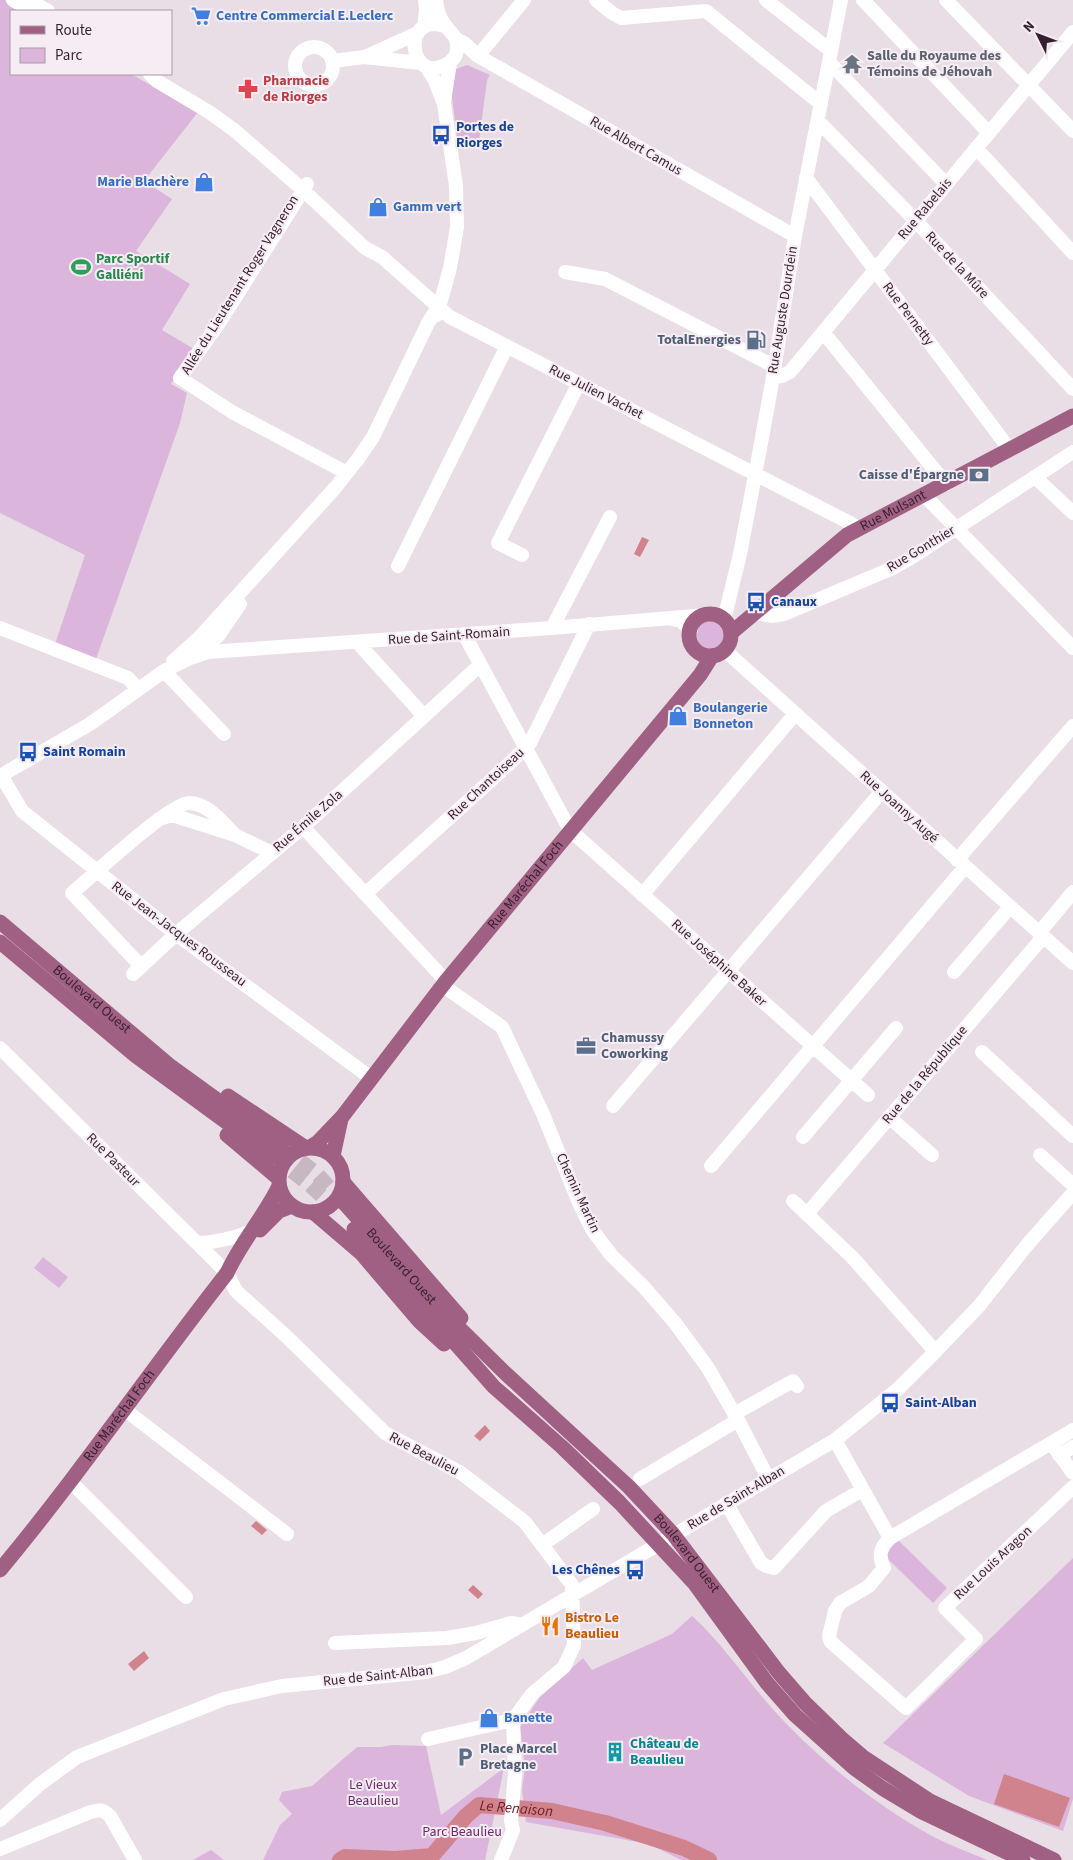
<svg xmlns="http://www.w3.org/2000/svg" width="1073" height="1860" viewBox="0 0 1073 1860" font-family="'Source Sans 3',sans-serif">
<rect width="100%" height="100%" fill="#e9dde6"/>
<!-- green -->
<path fill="#dbb5db" d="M0 0H5L25 11H11V74H131L198 112 144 181 172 199 136 251 190 284 162 330 194 349 171 384 187 393 180 423 96 659 55 644 85 555 0 513Z
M467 65 490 75 487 80 479 142 457 138 450 80 456 69Z
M697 635a14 14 0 1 1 28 0a14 14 0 1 1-28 0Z
M43 1257 68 1277 59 1288 34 1268Z
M894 1540 899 1541 947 1588 933 1603 888 1559 885 1554Z
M1073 1558V1799L1063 1831 969 1796 883 1743Z
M692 1616C725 1646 749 1684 779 1716 822 1762 877 1806 932 1836 949 1845 969 1852 987 1860H681L649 1844 526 1822 522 1790 525 1767 520 1727 540 1697 583 1658 592 1670 672 1634Z
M392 1745 426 1746 441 1815 504 1768 485 1860H263L280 1825 292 1814 279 1800 282 1792 312 1786 357 1747H381Z
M211 1850 224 1860H193Z"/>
<!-- water -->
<path fill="#d0838d" d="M642 537 649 540 640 557 634 554Z
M485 1425 490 1431 480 1441 474 1436Z
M256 1521 267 1530 262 1535 251 1526Z
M473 1585 483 1594 478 1599 468 1590Z
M144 1651 149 1658 134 1671 128 1664Z
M1004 1774 1070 1798 1059 1827 994 1804Z"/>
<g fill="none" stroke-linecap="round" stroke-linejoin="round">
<!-- river -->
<path stroke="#d0838d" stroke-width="16" id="s1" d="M340 1860 345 1857 395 1859 432 1856 466 1816 479 1805 552 1811 605 1823 684 1848 709 1860"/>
<!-- major-tunnel -->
<path stroke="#c6b7c1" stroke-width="15" stroke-dasharray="15 8" stroke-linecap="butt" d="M282 1147 317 1174 345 1204
M274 1157 309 1184 336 1209"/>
<!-- minor -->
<path stroke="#fff" stroke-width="14" d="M13 0 33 11
M28 0 48 11
M436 0C437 9 439 18 445 25 450 33 458 36 457 48 457 56 452 62 445 65 408 84 401 11 445 26
M596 0 612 13 621 18 706 11 821 104
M766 0 831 51
M863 0 989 133
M946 0 1073 131
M424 27 426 10 425 0
M456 39 464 43 478 56 795 236
M295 66a19 19 0 1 1 38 0a19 19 0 1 1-38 0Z
M478 56 524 0
M365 57 418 33
M333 61 364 57 421 63
M829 62 946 184
M426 66 435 81 444 104 456 186 457 227 450 268 437 315
M150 74 157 81 209 112 234 130 302 189 365 248 382 257 450 317 852 524 857 530
M444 101 450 63
M818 121 915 220 1073 389
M976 148 1073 253
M806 178 1010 450
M307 184 219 323 180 378 232 412 347 473
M565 272 605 279 774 366
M823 332 946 484
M773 377 782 376 790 372 1073 32
M1035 477 1073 513
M924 495 1073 648
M522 555 498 543 579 383
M398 566 507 346
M756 613 772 616 784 614 893 568 914 556 1073 452
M672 619 681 621 691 630
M724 620 740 554 757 465 773 377 795 236 841 0
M0 628 128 678 138 689
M552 628 610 517
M464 634 570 830 868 1095
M199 638 335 488 358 459 373 437 428 323 438 307
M357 642 424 716
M725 650 730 655 1073 963
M197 653 218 636 240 604
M173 661 199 638 208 635
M164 671 224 734
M1 775 22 811 176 934 371 1078
M0 776 90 724 164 671 190 658 208 652 552 628 706 615
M303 827 446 981
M235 835 272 853
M957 860 1073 726
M365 894 509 764 530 743 589 624
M642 895 795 714
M1039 933 1073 892
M141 966 72 893C91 877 170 803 189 803 208 803 223 823 235 835L172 815 159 819
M954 972 1010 907
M133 974 176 934 303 827 480 665
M442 985 502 1027 543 1114 579 1203 593 1231 612 1256 643 1286 675 1323 708 1368 738 1420 768 1478
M0 1048 197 1243 227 1273 236 1291 286 1336 385 1433 461 1473 525 1522 572 1585 574 1645 564 1667 532 1694 513 1720 515 1773 511 1821 513 1830 501 1860
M982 1052 1073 1136
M613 1106 882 791
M889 1117 932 1155
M803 1137 896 1028
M1040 1155 1073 1185
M711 1166 965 867
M793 1201 852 1257 935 1351
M807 1214 1043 937
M197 1243C216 1243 233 1238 250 1232
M124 1409 287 1534
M734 1414 793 1381 797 1386
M835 1440 890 1538 1051 1443 1073 1473
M1051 1443 1073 1430
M1059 1455 1073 1447
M640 1479 738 1420
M70 1481 186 1597
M726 1503 761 1563 766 1566 774 1568 826 1511 862 1490
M890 1538C880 1548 878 1555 884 1568L869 1586 840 1603 835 1611 829 1636 831 1642 906 1708 976 1639 945 1608 1073 1487
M542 1545 593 1509
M335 1643 447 1638 476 1633 511 1623 518 1624
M428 1739 513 1720
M0 1820 40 1784 77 1757 224 1699 282 1686 426 1672 445 1667 466 1658 835 1440 898 1389 933 1354 979 1306 1027 1245 1073 1193
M0 1849 88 1813C98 1810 102 1808 110 1816L135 1860"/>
<!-- major -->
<g stroke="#a06083" stroke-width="15">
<circle cx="710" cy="635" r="21"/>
<path id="s2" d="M731 633 847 535 1073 416"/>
<path id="s3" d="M0 922 169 1065 282 1147"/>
<path d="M0 942 136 1056 274 1157"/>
<path d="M228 1096 306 1148"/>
<path d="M227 1135 278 1178"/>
<path id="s4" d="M310 1147 318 1142 342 1117 446 981 700 675 712 656"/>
<circle cx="311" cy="1180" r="32"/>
<path d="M333 1156 341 1119"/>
<path d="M343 1182 461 1318"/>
<path id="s5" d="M345 1204 435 1304 504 1372 629 1487 673 1534 779 1673 805 1703 842 1739 863 1757 930 1801 1054 1860"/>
<path d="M313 1212 361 1253 419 1321 444 1344"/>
<path d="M354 1229 494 1387 562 1447 620 1503 695 1584 767 1683 795 1715 854 1768 882 1788 922 1812 1023 1860"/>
<path d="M260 1230 279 1211 292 1206"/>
<path id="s6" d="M0 1570C80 1474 150 1371 227 1273 241 1242 264 1217 279 1186"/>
</g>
</g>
<!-- icons -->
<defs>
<symbol id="supermarket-bare" viewBox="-9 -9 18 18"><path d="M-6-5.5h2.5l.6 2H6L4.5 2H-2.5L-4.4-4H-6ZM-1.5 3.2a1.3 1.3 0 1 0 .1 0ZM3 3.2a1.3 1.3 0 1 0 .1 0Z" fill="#3f7fe0" stroke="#f6edf4" stroke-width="2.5" paint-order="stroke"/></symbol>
<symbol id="temple-bare" viewBox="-9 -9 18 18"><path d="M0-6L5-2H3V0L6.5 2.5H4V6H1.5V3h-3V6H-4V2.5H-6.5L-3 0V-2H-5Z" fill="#6b7280" stroke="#f6edf4" stroke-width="2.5" paint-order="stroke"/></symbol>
<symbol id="pharmacy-bare" viewBox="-9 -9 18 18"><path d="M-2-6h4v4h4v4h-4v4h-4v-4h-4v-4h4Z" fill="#e0444e" stroke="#f6edf4" stroke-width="2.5" paint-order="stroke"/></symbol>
<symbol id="bus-bare" viewBox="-9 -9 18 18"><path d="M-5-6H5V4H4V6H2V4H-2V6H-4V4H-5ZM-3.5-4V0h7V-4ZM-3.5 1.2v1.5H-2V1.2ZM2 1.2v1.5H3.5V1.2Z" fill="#1a4fb4" stroke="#f6edf4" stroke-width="2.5" paint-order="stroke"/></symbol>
<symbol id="shop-bare" viewBox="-9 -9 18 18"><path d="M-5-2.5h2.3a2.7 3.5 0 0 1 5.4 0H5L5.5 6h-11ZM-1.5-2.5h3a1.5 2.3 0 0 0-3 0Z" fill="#3f7fe0" stroke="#f6edf4" stroke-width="2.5" paint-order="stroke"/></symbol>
<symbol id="stadium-bare" viewBox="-9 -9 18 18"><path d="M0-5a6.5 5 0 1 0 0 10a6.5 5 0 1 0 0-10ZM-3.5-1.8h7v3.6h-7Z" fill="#2e9e5b" stroke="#f6edf4" stroke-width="2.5" paint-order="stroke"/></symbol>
<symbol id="fuel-bare" viewBox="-9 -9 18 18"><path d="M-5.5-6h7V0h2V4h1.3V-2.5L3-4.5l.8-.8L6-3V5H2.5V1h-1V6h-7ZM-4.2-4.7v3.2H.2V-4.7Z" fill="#5c6f8a" stroke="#f6edf4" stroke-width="2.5" paint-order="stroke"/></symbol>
<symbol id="bank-bare" viewBox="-9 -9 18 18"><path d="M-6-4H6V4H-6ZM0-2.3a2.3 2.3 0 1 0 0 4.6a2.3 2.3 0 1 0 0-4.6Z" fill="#5c6f8a" stroke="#f6edf4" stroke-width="2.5" paint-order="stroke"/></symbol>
<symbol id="office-bare" viewBox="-9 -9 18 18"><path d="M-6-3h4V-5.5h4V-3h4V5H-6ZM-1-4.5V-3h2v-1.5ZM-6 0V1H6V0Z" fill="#5c6f8a" stroke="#f6edf4" stroke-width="2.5" paint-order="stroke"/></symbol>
<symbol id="restaurant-bare" viewBox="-9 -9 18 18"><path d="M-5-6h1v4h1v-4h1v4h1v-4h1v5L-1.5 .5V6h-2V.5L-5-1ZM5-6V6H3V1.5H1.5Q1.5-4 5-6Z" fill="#e8710a" stroke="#f6edf4" stroke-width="2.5" paint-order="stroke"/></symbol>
<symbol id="building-bare" viewBox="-9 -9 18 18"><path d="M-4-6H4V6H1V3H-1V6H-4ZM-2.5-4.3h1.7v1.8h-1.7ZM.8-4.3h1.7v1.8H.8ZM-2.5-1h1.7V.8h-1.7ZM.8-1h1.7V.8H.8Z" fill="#0f9aa8" stroke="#f6edf4" stroke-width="2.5" paint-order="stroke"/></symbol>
<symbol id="parking-bare" viewBox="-9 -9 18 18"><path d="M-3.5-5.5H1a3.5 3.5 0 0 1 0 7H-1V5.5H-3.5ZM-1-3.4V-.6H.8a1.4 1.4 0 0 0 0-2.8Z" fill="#5c6f8a" stroke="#f6edf4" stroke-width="2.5" paint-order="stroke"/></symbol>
</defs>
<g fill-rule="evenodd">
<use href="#supermarket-bare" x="187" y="2" width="28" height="28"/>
<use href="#temple-bare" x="838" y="50" width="28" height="28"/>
<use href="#pharmacy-bare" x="234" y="75" width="28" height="28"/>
<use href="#bus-bare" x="427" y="121" width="28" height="28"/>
<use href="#shop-bare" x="190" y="168" width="28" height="28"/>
<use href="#shop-bare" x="364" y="193" width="28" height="28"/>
<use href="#stadium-bare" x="67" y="253" width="28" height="28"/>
<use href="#fuel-bare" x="742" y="326" width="28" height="28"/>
<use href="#bank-bare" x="965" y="461" width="28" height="28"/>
<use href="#bus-bare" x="742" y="588" width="28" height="28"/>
<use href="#shop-bare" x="664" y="702" width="28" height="28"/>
<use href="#bus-bare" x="14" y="738" width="28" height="28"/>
<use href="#office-bare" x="572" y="1032" width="28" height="28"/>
<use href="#bus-bare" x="876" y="1389" width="28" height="28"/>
<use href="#bus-bare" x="621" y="1556" width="28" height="28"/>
<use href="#restaurant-bare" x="536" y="1612" width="28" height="28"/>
<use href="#shop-bare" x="475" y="1704" width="28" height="28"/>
<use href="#building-bare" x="601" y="1738" width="28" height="28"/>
<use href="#parking-bare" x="451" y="1743" width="28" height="28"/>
</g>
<g text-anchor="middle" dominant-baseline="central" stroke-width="4" stroke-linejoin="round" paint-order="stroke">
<!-- shop labels -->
<g font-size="14" font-weight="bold" fill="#366cbe" stroke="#f6edf4" text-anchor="start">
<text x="216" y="16">Centre Commercial E.Leclerc</text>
<text x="189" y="182" text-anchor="end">Marie Blachère</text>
<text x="393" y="207">Gamm vert</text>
<text x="693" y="708">Boulangerie<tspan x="693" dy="16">Bonneton</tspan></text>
<text x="504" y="1718">Banette</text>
</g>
<!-- worship labels -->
<g font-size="14" font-weight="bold" fill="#5b616d" stroke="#f6edf4" text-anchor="start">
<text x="867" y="56">Salle du Royaume des<tspan x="867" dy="16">Témoins de Jéhovah</tspan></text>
</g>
<!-- health labels -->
<g font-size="14" font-weight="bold" fill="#be3a42" stroke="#f6edf4" text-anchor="start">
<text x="263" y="81">Pharmacie<tspan x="263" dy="16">de Riorges</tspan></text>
</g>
<!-- transit labels -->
<g font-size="14" font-weight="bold" fill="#164399" stroke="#f6edf4" text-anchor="start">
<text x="456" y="127">Portes de<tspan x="456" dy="16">Riorges</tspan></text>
<text x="771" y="602">Canaux</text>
<text x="43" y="752">Saint Romain</text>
<text x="905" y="1403">Saint-Alban</text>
<text x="620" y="1570" text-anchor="end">Les Chênes</text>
</g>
<!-- street labels -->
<g font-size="14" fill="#381f2d" stroke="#f6edf4">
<text transform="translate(636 146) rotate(30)">Rue Albert Camus</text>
<text transform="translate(925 209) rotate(-50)">Rue Rabelais</text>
<text transform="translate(957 265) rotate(47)">Rue de la Mûre</text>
<text transform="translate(240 285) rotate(-58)">Allée du Lieutenant Roger Vagneron</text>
<text transform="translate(783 310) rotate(-81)">Rue Auguste Dourdein</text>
<text transform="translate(908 314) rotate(53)">Rue Pernetty</text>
<text transform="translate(596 392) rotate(27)">Rue Julien Vachet</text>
<text stroke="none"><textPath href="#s2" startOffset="204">Rue Mulsant</textPath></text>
<text transform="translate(921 549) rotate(-31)">Rue Gonthier</text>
<text transform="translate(449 636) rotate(-4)">Rue de Saint-Romain</text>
<text transform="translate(486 784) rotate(-43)">Rue Chantoiseau</text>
<text transform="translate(899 807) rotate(42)">Rue Joanny Augé</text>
<text transform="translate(308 821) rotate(-41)">Rue Émile Zola</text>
<text stroke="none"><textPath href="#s4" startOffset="340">Rue Maréchal Foch</textPath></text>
<text transform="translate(179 934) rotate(37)">Rue Jean-Jacques Rousseau</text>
<text transform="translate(719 963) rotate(42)">Rue Joséphine Baker</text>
<text stroke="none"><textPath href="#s3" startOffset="120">Boulevard Ouest</textPath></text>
<text transform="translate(925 1075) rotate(-50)">Rue de la République</text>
<text transform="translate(113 1160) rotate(45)">Rue Pasteur</text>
<text transform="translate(578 1193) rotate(65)">Chemin Martin</text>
<text stroke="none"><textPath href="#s5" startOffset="84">Boulevard Ouest</textPath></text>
<text stroke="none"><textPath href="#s6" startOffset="195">Rue Maréchal Foch</textPath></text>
<text transform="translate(424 1454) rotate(28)">Rue Beaulieu</text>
<text transform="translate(736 1498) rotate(-31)">Rue de Saint-Alban</text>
<text stroke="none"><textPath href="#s5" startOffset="489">Boulevard Ouest</textPath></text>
<text transform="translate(993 1563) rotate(-43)">Rue Louis Aragon</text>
<text transform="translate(378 1676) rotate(-6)">Rue de Saint-Alban</text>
</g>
<!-- leisure labels -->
<g font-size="14" font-weight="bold" fill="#27864d" stroke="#f6edf4" text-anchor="start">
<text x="96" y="259">Parc Sportif<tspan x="96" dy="16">Galliéni</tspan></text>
</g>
<!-- service labels -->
<g font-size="14" font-weight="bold" fill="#4e5e75" stroke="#f6edf4" text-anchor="end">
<text x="741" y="340">TotalEnergies</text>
<text x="964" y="475">Caisse d'Épargne</text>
<text x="601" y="1038" text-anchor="start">Chamussy<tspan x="601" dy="16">Coworking</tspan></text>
<text x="480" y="1749" text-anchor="start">Place Marcel<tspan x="480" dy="16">Bretagne</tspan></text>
</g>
<!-- food labels -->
<g font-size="14" font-weight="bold" fill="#c56008" stroke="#f6edf4" text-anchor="start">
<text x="565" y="1618">Bistro Le<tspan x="565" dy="16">Beaulieu</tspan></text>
</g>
<!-- culture labels -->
<g font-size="14" font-weight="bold" fill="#0d838f" stroke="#f6edf4" text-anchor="start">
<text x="630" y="1744">Château de<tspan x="630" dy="16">Beaulieu</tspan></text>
</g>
<!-- park labels -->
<g font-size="14" fill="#6f2969" stroke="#f6edf4">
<text x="373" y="1785">Le Vieux<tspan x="373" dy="16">Beaulieu</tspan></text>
<text x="462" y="1832">Parc Beaulieu</text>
</g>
<!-- water labels -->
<g font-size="15" font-style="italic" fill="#741924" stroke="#f6edf4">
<text stroke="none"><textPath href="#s1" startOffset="200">Le Renaison</textPath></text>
</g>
</g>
<!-- legend -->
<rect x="10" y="10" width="162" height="65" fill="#f6edf4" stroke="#aa9ba4"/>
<rect x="20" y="26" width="25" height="8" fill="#a06083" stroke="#aa9ba4"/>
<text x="55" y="35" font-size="15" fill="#381f2d">Route</text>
<rect x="20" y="48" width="25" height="15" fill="#dbb5db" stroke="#aa9ba4"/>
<text x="55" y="60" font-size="15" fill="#381f2d">Parc</text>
<!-- north arrow -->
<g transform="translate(1038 35) rotate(312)" stroke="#f6edf4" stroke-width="4" paint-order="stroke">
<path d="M0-4L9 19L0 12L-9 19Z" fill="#381f2d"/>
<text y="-8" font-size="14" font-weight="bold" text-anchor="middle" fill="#381f2d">N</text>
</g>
</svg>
